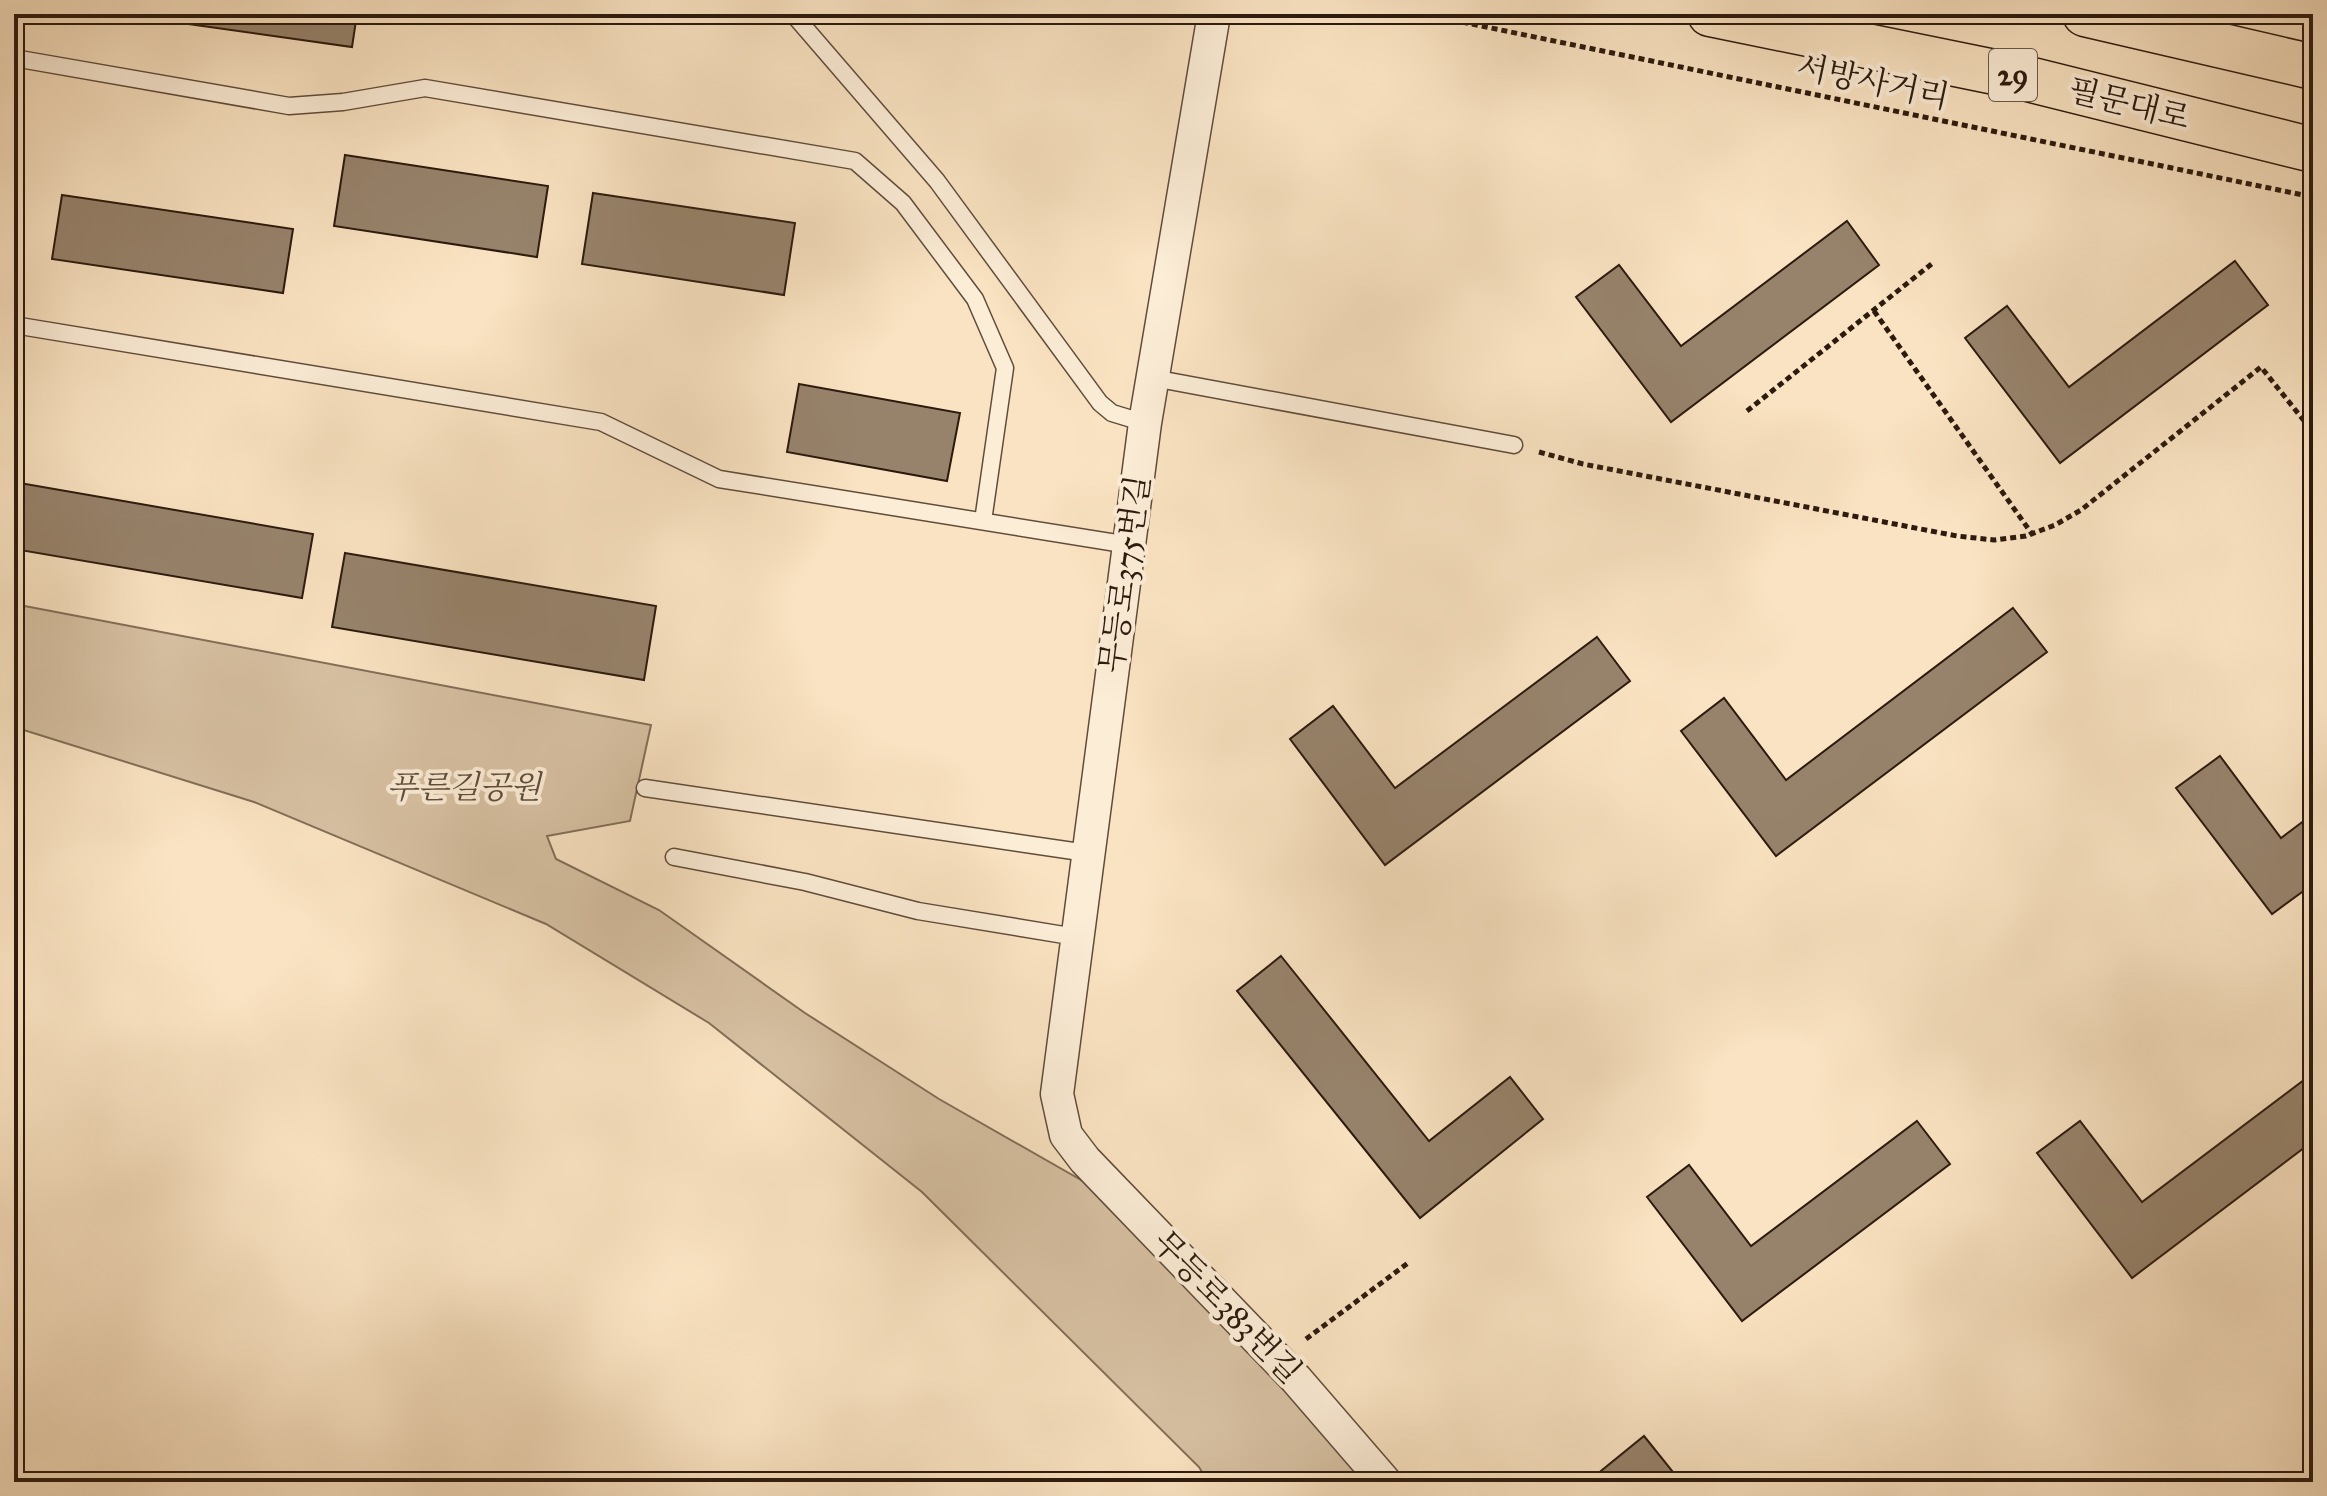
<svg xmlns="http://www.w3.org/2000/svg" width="2327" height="1496" viewBox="0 0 2327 1496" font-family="'IM FELL Great Primer','Noto Serif KR',serif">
<rect width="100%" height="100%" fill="#fae3c2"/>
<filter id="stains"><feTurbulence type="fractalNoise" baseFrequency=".0025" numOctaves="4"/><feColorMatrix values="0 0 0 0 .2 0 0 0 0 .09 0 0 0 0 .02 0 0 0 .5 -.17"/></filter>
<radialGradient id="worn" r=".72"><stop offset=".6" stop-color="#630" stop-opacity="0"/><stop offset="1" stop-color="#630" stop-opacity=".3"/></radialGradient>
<!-- green -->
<path fill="#d7c1a3" stroke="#826e58" stroke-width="2" d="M14 604 651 725 630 821 547 836 556 859 659 910 805 1013 939 1099 1088 1184 1373 1482H1208L1199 1467 922 1192 709 1023 546 924 254 802 14 727Z"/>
<!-- building -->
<path fill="#97836c" stroke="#2c1a0e" stroke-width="2" d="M117 14H357L352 47Z
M345 155 548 186 537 257 334 226Z
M593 193 795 223 784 295 582 264Z
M62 195 293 229 283 293 52 259Z
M1847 221 1879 265 1671 422 1576 297 1619 265 1681 346Z
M2235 261 2268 305 2060 463 1965 338 2007 306 2069 387Z
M799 384 960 413 947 481 787 452Z
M14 482 313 534 302 598 14 549Z
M345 553 656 606 644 680 332 627Z
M2013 608 2047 652 1776 856 1681 731 1724 698 1786 780Z
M1597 637 1630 681 1385 865 1290 739 1333 706 1395 788Z
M2220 756 2281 838 2313 814V884L2272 914 2176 788Z
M1281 956 1429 1141 1510 1077 1543 1119 1420 1218 1237 991Z
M2308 1077 2313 1084V1141L2132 1278 2037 1153 2080 1121 2142 1202Z
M1917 1121 1950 1164 1742 1321 1647 1197 1689 1165 1751 1246Z
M1644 1436 1681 1482H1610L1601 1471Z"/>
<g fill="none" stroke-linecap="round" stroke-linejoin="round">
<defs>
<path id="service" d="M793 14 937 181 1100 403 1112 413 1145 423
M14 58 289 106 343 102 425 88 855 161 903 203 975 299 1005 368 983 521
M14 325 601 422 719 479 1129 545
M1153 378 1514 445
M645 788 1087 853
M674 857 805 882 918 911 1076 937"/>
<path id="minor" d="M1214 14 1145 423 1057 1094 1066 1135 1085 1160 1296 1379 1385 1482"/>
<path id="primary" d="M1710 14 2024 78 2313 150
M2085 14 2313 67"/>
</defs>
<!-- service casing -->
<use href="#service" stroke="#604c3b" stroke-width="19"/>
<!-- minor casing -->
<use href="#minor" stroke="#604c3b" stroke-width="35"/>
<!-- primary casing -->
<use href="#primary" stroke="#2c1a0e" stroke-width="47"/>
<!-- path -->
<path stroke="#2c1a0e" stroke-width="5" stroke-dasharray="6 4" stroke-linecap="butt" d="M1423 14 2313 197
M1874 311 2032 534
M1747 411 1934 262
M1539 452 1583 464 1957 536 1994 540 2026 536 2055 525 2081 510 2261 367 2313 432
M1306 1339 1408 1263"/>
<!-- service -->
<use href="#service" stroke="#fcedd7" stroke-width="16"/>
<!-- minor -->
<use href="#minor" stroke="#fcedd7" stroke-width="32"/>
<!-- primary -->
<use href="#primary" stroke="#fae3c2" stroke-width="44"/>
</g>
<g text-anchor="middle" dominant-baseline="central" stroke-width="8" stroke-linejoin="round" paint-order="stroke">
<!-- shield labels -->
<rect fill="#fcedd7" stroke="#6a594a" stroke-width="2" x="1989" y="49" width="48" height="52" rx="6"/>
<g font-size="30" font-weight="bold" fill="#2c1a0e">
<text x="2013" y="75">29</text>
</g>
<!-- street labels -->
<g font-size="32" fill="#2c1a0e" stroke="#fcedd7">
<text transform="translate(1873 82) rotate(12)">서방사거리</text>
<text transform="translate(2129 104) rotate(14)">필문대로</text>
<text transform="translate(1125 574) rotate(-82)">무등로375번길</text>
<text transform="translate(1227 1307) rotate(46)">무등로383번길</text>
</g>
<!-- park labels -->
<g font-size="32" font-style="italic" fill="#5f4c3b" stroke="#fcedd7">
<text x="464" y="787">푸른길공원</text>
</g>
</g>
<!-- margin -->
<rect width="2327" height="1496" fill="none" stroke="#fae3c2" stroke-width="48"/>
<rect x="16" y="16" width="2295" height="1464" fill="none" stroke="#2c1a0e" stroke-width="4"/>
<rect x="24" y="24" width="2279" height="1448" fill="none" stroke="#2c1a0e" stroke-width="2"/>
<rect width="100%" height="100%" filter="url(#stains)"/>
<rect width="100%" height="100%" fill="url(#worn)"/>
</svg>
